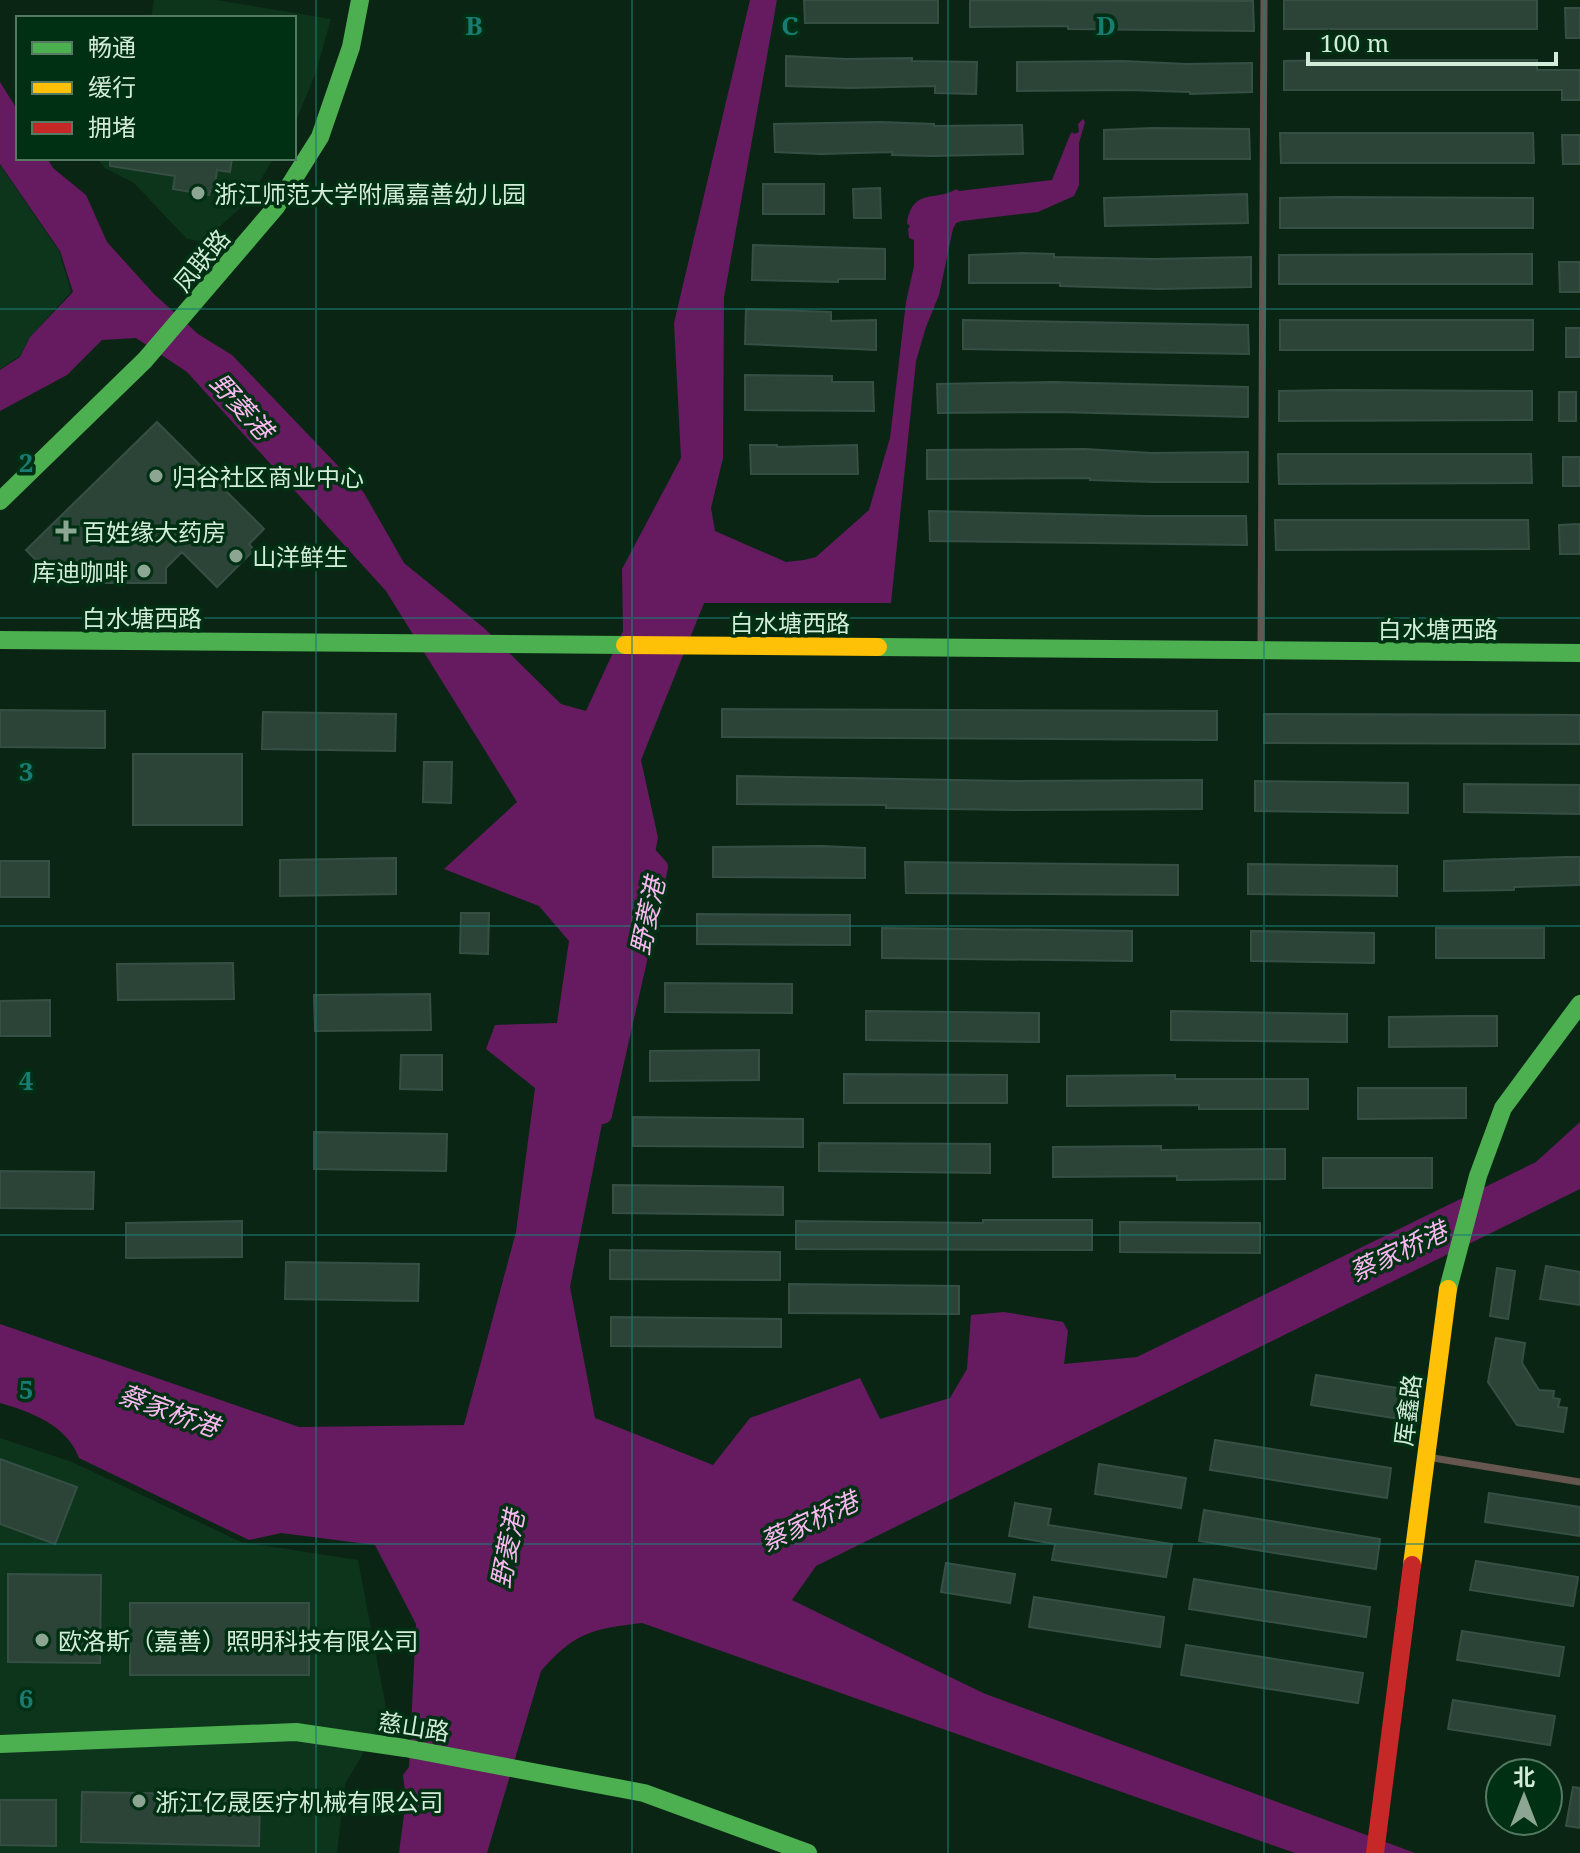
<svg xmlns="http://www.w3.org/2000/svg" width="1580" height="1853" viewBox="0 0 1580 1853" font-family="'Noto Serif','Noto Sans SC',serif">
<rect width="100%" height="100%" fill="#0b2515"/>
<!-- built -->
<path fill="#0d351c" d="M154 0H216L331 19 316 72 294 126V18H151Z
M97 158H274L247 202 207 238 199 241 187 239 134 183 105 168Z
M0 165 59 251 71 292 30 337 20 356 0 369Z
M0 1438 72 1462 241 1542 358 1560 387 1713 345 1784 337 1853H0Z"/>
<!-- water -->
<path fill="#661b60" d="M750 0H777L724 297 723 458 711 508 715 531 786 562 804 560 816 557 869 510 890 438 906 302 914 266V240L909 238 908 229 910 226 907 223C913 187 936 202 956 189L959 191 1052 180 1070 135 1072 132 1074 134 1079 132 1078 124 1083 119 1085 122 1079 143V185L1074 196 1038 212 962 221 956 223 953 229 939 295 926 327 916 361 891 603H704L641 760 658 838 570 1287 595 1418 713 1465 750 1418 860 1378 880 1419 950 1398 967 1369 971 1315 1004 1312 1063 1322 1068 1331 1064 1364 1137 1357 1536 1162 1580 1122V1189L816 1566 792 1600 983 1693 1415 1853H1295L642 1623C592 1629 575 1632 541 1671L487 1853H399L406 1799 403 1775 409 1767 416 1624 375 1545 281 1533 249 1540 79 1458C67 1425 31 1412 0 1403V1324L299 1427 464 1425 516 1232 535 1088 486 1049 495 1025 557 1023 569 941 539 906 444 869 517 802 386 591 187 372 136 338 102 340 67 375 0 411V370L20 357 30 337 73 292 60 251 0 164V82L18 111V158H47L53 168 86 195 107 242 154 294 198 334 232 355 364 493 404 563 484 628 561 704 586 711 623 631 622 569 681 458 674 323Z"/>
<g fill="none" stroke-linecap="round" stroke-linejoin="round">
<!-- canal -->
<path stroke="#661b60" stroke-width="18" d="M603 1115 659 867 637 843"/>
</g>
<!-- building -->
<path fill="#2c4338" stroke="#364f44" stroke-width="2" d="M804 0H938V23H805Z
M970 0 1253 1 1254 31 1068 29V26L970 27Z
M1284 0H1537V29H1284Z
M1565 8H1580V38H1566Z
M786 56 846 59 912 58V61L977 62 976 94 935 93V86L850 88 786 86Z
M1344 60H1537V70H1580V100H1562V90H1284V61Z
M1123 61 1186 64 1252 63V92L1190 94V92L1128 90 1017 91V62Z
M880 122 934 124V126L1022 125 1023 154 933 156 892 155 893 152 821 154 775 152 774 124Z
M1153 128 1249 129 1250 159H1104V130Z
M1280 133H1533L1534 163H1281Z
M1562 135H1580V164H1563Z
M110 158H232L230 172 217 170 214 191H210L209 195 173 189 175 176 110 166Z
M763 184H824V214H763Z
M880 188 881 218H854L853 189Z
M1247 194 1248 223 1105 226 1104 198Z
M1339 197 1533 198V228H1280V198Z
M753 245 885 249V279H838V282L752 280Z
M1022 253 1054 254V257L1154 259 1251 257V287L1160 289 1060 286V283H969V255Z
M1532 254V284H1279V255Z
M1559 262H1580V292H1560Z
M746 309 831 312V321L876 320V350L745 344Z
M963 320 1248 325 1249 354 963 349Z
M1280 320H1533V350H1280Z
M1566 328H1580V357H1566Z
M745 375 832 376V382H873L874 411 745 410Z
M1053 382 1248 387V417L1057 412 938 413 937 384Z
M1338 390 1532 391V420L1279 421V391Z
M1559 392H1576V421H1559Z
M157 422 264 529 249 544 254 550 217 587 182 552 166 568V583H59L26 550Z
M750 445H777V447L857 445 858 474H751Z
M1085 449 1151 453 1248 452V482H1155L1090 480V478L927 479V450Z
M1278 454H1531L1532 483 1279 484Z
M1563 457H1580V486H1563Z
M929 511 1146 516H1246L1247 545 930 541Z
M1275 520H1528L1529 549 1276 550Z
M1580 524V554H1560L1559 525Z
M722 709 1217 711V740L722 737Z
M0 710 105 711V748L0 747Z
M263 712 396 714 395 751 262 749Z
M1264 714 1580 715V744L1264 743Z
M133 754H242V825H133Z
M424 762H452L451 803 423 802Z
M737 776 1011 781 1202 780V809L1017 810 886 808V805L737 804Z
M1255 781 1408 783V813L1255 811Z
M1464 784 1580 785V814L1464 812Z
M822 846 865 848V878L713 877V847Z
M1566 857H1580V885L1514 887V890L1444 891V861Z
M396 858V894L280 896V860Z
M0 861H49V897H0Z
M905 862 1178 865V895L906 893Z
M1248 864 1397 866V896L1248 894Z
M461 913H489L488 954 460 953Z
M697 914 850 915V945L697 944Z
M882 928 1132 931V961L882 958Z
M1436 928H1544V958H1436Z
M1251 931 1374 933V963L1251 961Z
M233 963 234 999 118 1000 117 964Z
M665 983 792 984V1013L665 1012Z
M430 994 431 1030 315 1031 314 995Z
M50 1000V1036H0V1001Z
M866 1011 1039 1013V1042L866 1040Z
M1171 1011 1347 1014V1042L1171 1040Z
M1464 1016H1497V1046L1389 1047V1017Z
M759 1050V1080L650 1081V1051Z
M401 1055H442V1090L400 1089Z
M844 1074 1007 1075V1103H844Z
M1175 1075V1079H1308V1109H1199V1105L1067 1106V1076Z
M1358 1088H1466V1118L1358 1119Z
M633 1117 803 1119V1147L633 1146Z
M314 1132 447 1134 446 1171 314 1169Z
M819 1143 990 1144V1173L819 1171Z
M1161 1146V1150L1285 1149V1179L1177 1180V1176L1053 1177V1147Z
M1323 1158H1432V1188H1323Z
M0 1171 94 1172 93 1209 0 1208Z
M613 1185 783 1187V1215L613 1213Z
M983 1220H1092V1250L796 1249V1221L983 1223Z
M242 1221V1257L126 1258V1223Z
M1120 1222 1260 1223V1253L1120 1252Z
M610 1250 780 1252V1280L610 1279Z
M286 1262 419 1264 418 1301 285 1299Z
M1546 1266 1580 1272V1305L1540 1299Z
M1497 1268 1515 1271 1508 1319 1490 1316Z
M789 1284 959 1286V1314L789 1313Z
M611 1317 781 1319V1347L611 1346Z
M1496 1338 1525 1343 1522 1363 1539 1390 1554 1391 1553 1398 1560 1399 1558 1407 1567 1408 1563 1432 1517 1425 1488 1382Z
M1316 1375 1404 1389 1400 1419 1311 1405Z
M1215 1440 1391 1468 1387 1498 1210 1470Z
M0 1459 77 1487 55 1544 0 1524Z
M1099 1464 1186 1478 1181 1508 1095 1494Z
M1489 1493 1580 1507V1536L1485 1522Z
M1015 1503 1051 1509 1048 1525 1172 1544 1166 1577 1052 1560 1055 1544 1009 1536Z
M1204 1510 1380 1539 1376 1569 1199 1541Z
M1476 1561 1578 1577 1573 1606 1470 1590Z
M946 1563 1015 1574 1010 1603 941 1592Z
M8 1574 101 1575 100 1663 8 1662Z
M1194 1579 1370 1607 1366 1637 1189 1609Z
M1034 1597 1164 1617 1160 1647 1029 1627Z
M130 1603H309V1675H130Z
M1462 1631 1564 1647 1559 1676 1457 1660Z
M1186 1645 1363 1673 1358 1703 1181 1675Z
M1453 1700 1555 1716 1550 1745 1448 1729Z
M1573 1787 1580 1788V1828L1566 1826Z
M82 1792 260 1795 259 1846 81 1842Z
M0 1800H56V1846L0 1845Z"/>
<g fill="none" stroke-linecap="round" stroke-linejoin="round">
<!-- lane -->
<path stroke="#665650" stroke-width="7" d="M1261 650 1264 0
M1427 1457 1580 1482"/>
<!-- fast -->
<path stroke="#4caf50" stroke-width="18" d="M0 501 145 360 276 207 320 137 351 47 360 0
M0 640 625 645
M878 647 1580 653
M1448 1289 1478 1176 1503 1108 1580 1004
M0 1744 296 1732 405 1748 644 1793 808 1853"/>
<!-- slow -->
<path stroke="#ffc107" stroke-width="18" d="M625 645 878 647
M1412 1565 1448 1289"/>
<!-- jam -->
<path stroke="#c62828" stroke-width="18" d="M1375 1853 1412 1565"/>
</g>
<!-- grid -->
<path fill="none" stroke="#197c73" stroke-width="2" stroke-opacity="0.55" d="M316 0V1853M632 0V1853M948 0V1853M1264 0V1853M0 309H1580M0 618H1580M0 926H1580M0 1235H1580M0 1544H1580"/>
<!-- markers -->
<g fill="#8da694" stroke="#003013" stroke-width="3">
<circle cx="198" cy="193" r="8"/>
<circle cx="156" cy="476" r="8"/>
<path d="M62 519h8v8h8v8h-8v8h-8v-8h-8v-8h8z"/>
<circle cx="236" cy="556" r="8"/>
<circle cx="144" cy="571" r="8"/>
<circle cx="42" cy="1640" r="8"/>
<circle cx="139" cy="1801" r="8"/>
</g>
<g text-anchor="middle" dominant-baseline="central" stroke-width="7" stroke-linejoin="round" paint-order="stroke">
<!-- poi labels -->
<g font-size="24" fill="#d3ecd9" stroke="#003013" text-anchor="start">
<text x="214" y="193">浙江师范大学附属嘉善幼儿园</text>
<text x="172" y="476">归谷社区商业中心</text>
<text x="82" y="531">百姓缘大药房</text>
<text x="252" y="556">山洋鲜生</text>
<text x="128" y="571" text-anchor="end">库迪咖啡</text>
<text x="58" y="1640">欧洛斯（嘉善）照明科技有限公司</text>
<text x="155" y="1801">浙江亿晟医疗机械有限公司</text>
</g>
<!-- street labels -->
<g font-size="24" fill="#d3ecd9" stroke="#003013">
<text transform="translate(201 260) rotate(-50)">凤联路</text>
<text x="142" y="617">白水塘西路</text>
<text x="790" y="622">白水塘西路</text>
<text x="1438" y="628">白水塘西路</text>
<text transform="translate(1407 1410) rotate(-83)">厍鑫路</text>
<text transform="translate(414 1726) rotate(9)">慈山路</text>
</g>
<!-- water labels -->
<g font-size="26" font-style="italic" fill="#fbb8f1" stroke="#003013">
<text transform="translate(242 406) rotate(48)">野菱港</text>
<text transform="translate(647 916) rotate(-78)">野菱港</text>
<text transform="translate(1398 1251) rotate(-25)">蔡家桥港</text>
<text transform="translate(169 1410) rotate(20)">蔡家桥港</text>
<text transform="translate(809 1521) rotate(-25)">蔡家桥港</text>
<text transform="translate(507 1549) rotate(-79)">野菱港</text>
</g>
</g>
<g font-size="26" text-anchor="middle" font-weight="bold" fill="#197c73" stroke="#003013" stroke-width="7" stroke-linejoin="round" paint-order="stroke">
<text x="474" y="35">B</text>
<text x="790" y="35">C</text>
<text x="1106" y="35">D</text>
<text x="26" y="472">2</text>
<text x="26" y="781">3</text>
<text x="26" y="1090">4</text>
<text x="26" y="1399">5</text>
<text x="26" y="1708">6</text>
</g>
<!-- legend -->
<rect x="16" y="16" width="280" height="144" fill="#003013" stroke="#547b62" stroke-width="2"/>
<rect x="32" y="42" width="40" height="12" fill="#4caf50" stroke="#547b62" stroke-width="2"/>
<text x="88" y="56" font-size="24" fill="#d3ecd9">畅通</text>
<rect x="32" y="82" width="40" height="12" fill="#ffc107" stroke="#547b62" stroke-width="2"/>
<text x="88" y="96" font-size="24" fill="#d3ecd9">缓行</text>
<rect x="32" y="122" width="40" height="12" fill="#c62828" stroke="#547b62" stroke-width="2"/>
<text x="88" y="136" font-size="24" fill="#d3ecd9">拥堵</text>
<!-- north arrow -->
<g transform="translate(1524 1797)"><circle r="38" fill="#003013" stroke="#547b62" stroke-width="2"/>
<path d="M0-6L14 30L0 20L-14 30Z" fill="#8da694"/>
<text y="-12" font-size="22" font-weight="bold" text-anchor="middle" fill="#d3ecd9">北</text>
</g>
<!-- scale -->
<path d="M1308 52v12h248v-12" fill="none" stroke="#d3ecd9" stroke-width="4"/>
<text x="1320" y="52" font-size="24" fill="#d3ecd9" stroke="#003013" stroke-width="6" paint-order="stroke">100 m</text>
</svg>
